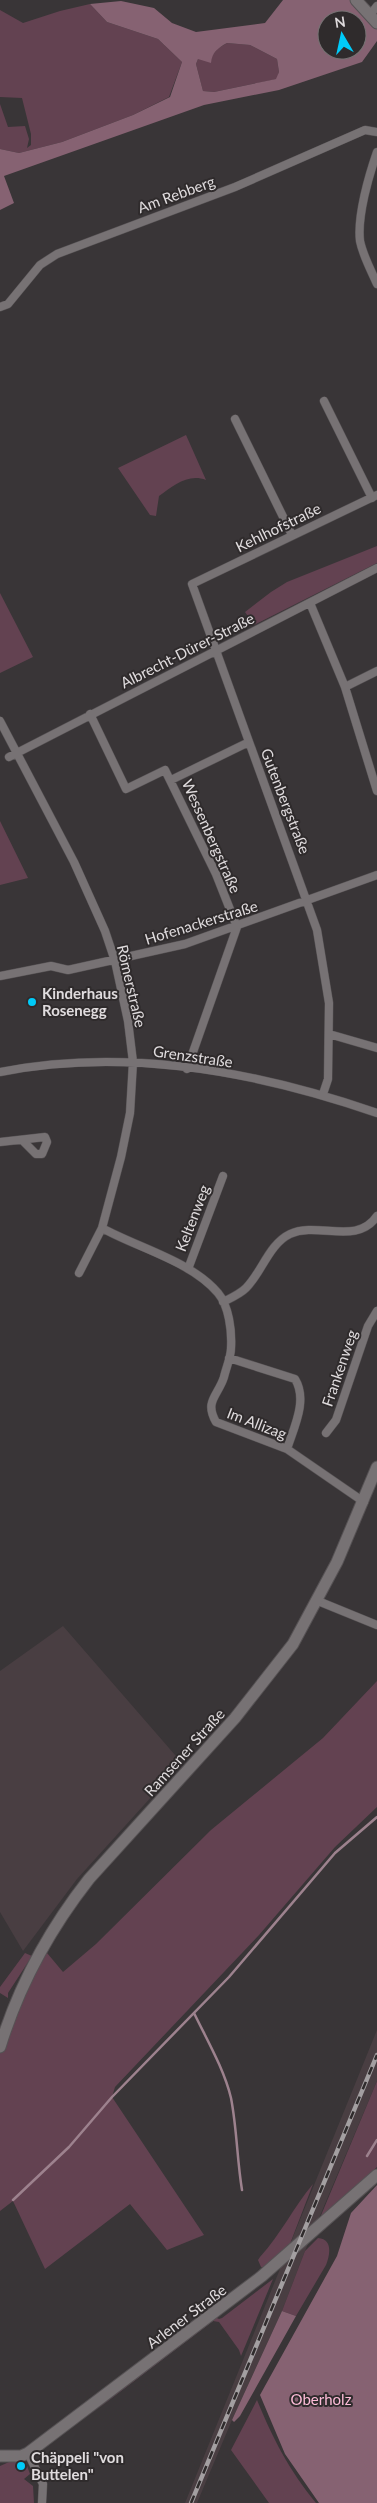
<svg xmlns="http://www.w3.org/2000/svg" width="377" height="2503" viewBox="0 0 377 2503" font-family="Lato,sans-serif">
<rect width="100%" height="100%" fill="#393537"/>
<!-- built -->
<path fill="#493e42" d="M63 1626 182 1763 77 1879 23 1951 0 1912V1671Z
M377 2030V2081L305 2251 282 2311 232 2420 197 2503H185Z"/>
<!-- green -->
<path fill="#634251" d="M90 4 107 22 158 39 182 62 169 97 133 115 62 142 19 153 0 149V104L8 127 25 126 29 139 27 148 31 145V134L22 98 0 97V10L23 23 60 11Z
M227 43 250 45 277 59 279 72 277 79 214 92 203 91 196 64 198 59 212 56 217 49Z
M186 435 206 480C188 473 173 486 159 496L156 516 150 515 118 468Z
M377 546V563L254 625 245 612 271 592 287 582Z
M0 593 33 657 0 673Z
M0 821 28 878 0 885Z
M377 1681V1807L335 1847 259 1935 115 2087 112 2097 204 2235 167 2250 130 2204 45 2269 13 2201 0 2211V2047L42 1947 63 1972 96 1944 211 1830 323 1738Z
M25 1953 32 1956 8 1993V1998L0 1993V1987Z
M377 2081V2167L317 2225Z
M313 2184 288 2249 264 2268 261 2267 258 2260 260 2257C281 2234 293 2208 313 2184Z
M318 2238C333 2239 330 2255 326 2265L296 2316 282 2311 305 2251Z
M273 2279 241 2356 239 2350 219 2322 213 2321 87 2417 215 2317 219 2319 222 2318Z
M257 2400C273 2439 289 2470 316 2503H269L231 2450Z
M16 2459 26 2463 30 2474 24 2479 33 2486 34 2503H0V2466Z"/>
<!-- forest -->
<path fill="#866272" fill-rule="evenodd" d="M283 0H356L377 23V41L362 62 279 90 204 105 4 176 14 203 0 210V149L19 153 62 142 133 115 170 97 182 62 158 39 107 22 90 4 121 1 154 8 172 23 196 32 265 23ZM327 20H357V50H327ZM227 43 250 45 277 59 279 72 276 79 214 92 203 91 196 64 198 59 211 63C212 52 218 48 227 43Z
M377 2185V2503H319L285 2454 260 2395 337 2256 351 2213Z
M282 2311 296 2316 240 2416 234 2422 232 2420Z"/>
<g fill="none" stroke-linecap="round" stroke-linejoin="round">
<!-- stream -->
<path stroke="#9d828e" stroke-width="2.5" d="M194 2013C207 2040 224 2069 231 2098 237 2129 237 2160 242 2190
M367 2156 377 2140
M13 2200 69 2147 112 2097 229 1977 335 1853 377 1817"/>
<defs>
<path id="street" d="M370 15 377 6
M377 152C369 175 357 216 360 241 363 256 371 270 377 284
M0 307 8 304 40 265 57 254 235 187 365 130 377 132
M324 401 372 498
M235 419 292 535
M310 603 345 687 377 791
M345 687 377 671
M90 714 126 789 165 770 216 874 237 927 187 1069
M0 721 74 862 105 931 115 961 128 1021 133 1062 130 1113 121 1157 102 1228 79 1273
M9 757 377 568
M171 780 249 742
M0 976 51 966 68 970 185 944 377 875
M329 1034 377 1048
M0 1072C125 1047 259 1072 377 1113
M323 1094 328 1079 329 1003 317 930 192 584 377 495
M0 1142 45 1137 47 1142 42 1154H36L22 1140
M102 1228C138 1248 191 1261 218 1293 229 1306 232 1331 231 1348 231 1357 226 1368 224 1377 218 1396 204 1401 216 1422L287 1449 364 1502
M188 1269 223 1176
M223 1302C231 1298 240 1294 246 1288 262 1272 269 1244 290 1234 318 1221 357 1246 377 1216
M229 1358 295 1379C308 1400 294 1427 287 1449
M326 1433 336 1420 368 1326 377 1311
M318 1601 377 1625
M28 2453 43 2484 42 2503"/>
<path id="secondary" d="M356 0 377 23
M0 2047C19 1985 49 1930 89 1879L235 1718 293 1644 337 1562 377 1467
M0 2456H21L28 2453 262 2276 377 2175"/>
</defs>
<!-- street casing -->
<use href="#street" stroke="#565254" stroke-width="9"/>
<!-- secondary casing -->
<use href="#secondary" stroke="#565254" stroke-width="13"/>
<!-- street -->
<use href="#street" stroke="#777274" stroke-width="8"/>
<!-- secondary -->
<use href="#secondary" stroke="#777274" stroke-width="11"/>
<defs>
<path id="rail" d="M191 2503 377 2055"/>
</defs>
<!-- rail casing -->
<use href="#rail" stroke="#a39fa1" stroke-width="4.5"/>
<!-- rail -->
<use href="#rail" stroke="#2f2b2c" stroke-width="2.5" stroke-dasharray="8" stroke-linecap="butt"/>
</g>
<!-- markers -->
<g fill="#00cbf9" stroke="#2f2b2c" stroke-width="2">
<circle cx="32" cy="1002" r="5"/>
<circle cx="21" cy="2466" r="5"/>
</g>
<g text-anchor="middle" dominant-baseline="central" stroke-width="4" stroke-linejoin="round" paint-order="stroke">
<!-- street labels -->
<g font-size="15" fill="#e0dcde" stroke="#2f2b2c">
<text transform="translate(176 194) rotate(-20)">Am Rebberg</text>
<text transform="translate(278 527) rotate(-26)">Kehlhofstraße</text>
<text transform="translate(187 650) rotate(-27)">Albrecht-Dürer-Straße</text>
<text transform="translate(286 801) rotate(69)">Gutenbergstraße</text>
<text transform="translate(212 836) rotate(66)">Wessenbergstraße</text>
<text transform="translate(201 922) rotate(-17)">Hofenackerstraße</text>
<text transform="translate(132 986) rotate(77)">Römerstraße</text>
<text transform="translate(193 1056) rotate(8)">Grenzstraße</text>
<text transform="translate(192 1218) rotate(-69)">Keltenweg</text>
<text transform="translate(339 1368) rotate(-71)">Frankenweg</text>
<text transform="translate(257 1423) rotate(21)">Im Allizag</text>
<text transform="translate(184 1752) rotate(-48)">Ramsener Straße</text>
<text transform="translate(186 2316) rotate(-37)">Arlener Straße</text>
</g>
<!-- poi labels -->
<g font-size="15" font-weight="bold" fill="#e0dcde" stroke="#2f2b2c" text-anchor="start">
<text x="42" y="993">Kinderhaus<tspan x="42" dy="17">Rosenegg</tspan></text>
<text x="31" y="2457">Chäppeli "von<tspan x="31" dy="17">Buttelen"</tspan></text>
</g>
<!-- park labels -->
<g font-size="15" fill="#fdbcd8" stroke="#2f2b2c">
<text x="321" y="2399">Oberholz</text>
</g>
</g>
<!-- north arrow -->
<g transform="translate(342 35) rotate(351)"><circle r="24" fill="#2f2b2c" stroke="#767273"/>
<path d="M0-4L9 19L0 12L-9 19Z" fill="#00cbf9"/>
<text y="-8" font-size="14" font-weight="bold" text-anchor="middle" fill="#e0dcde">N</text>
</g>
</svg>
